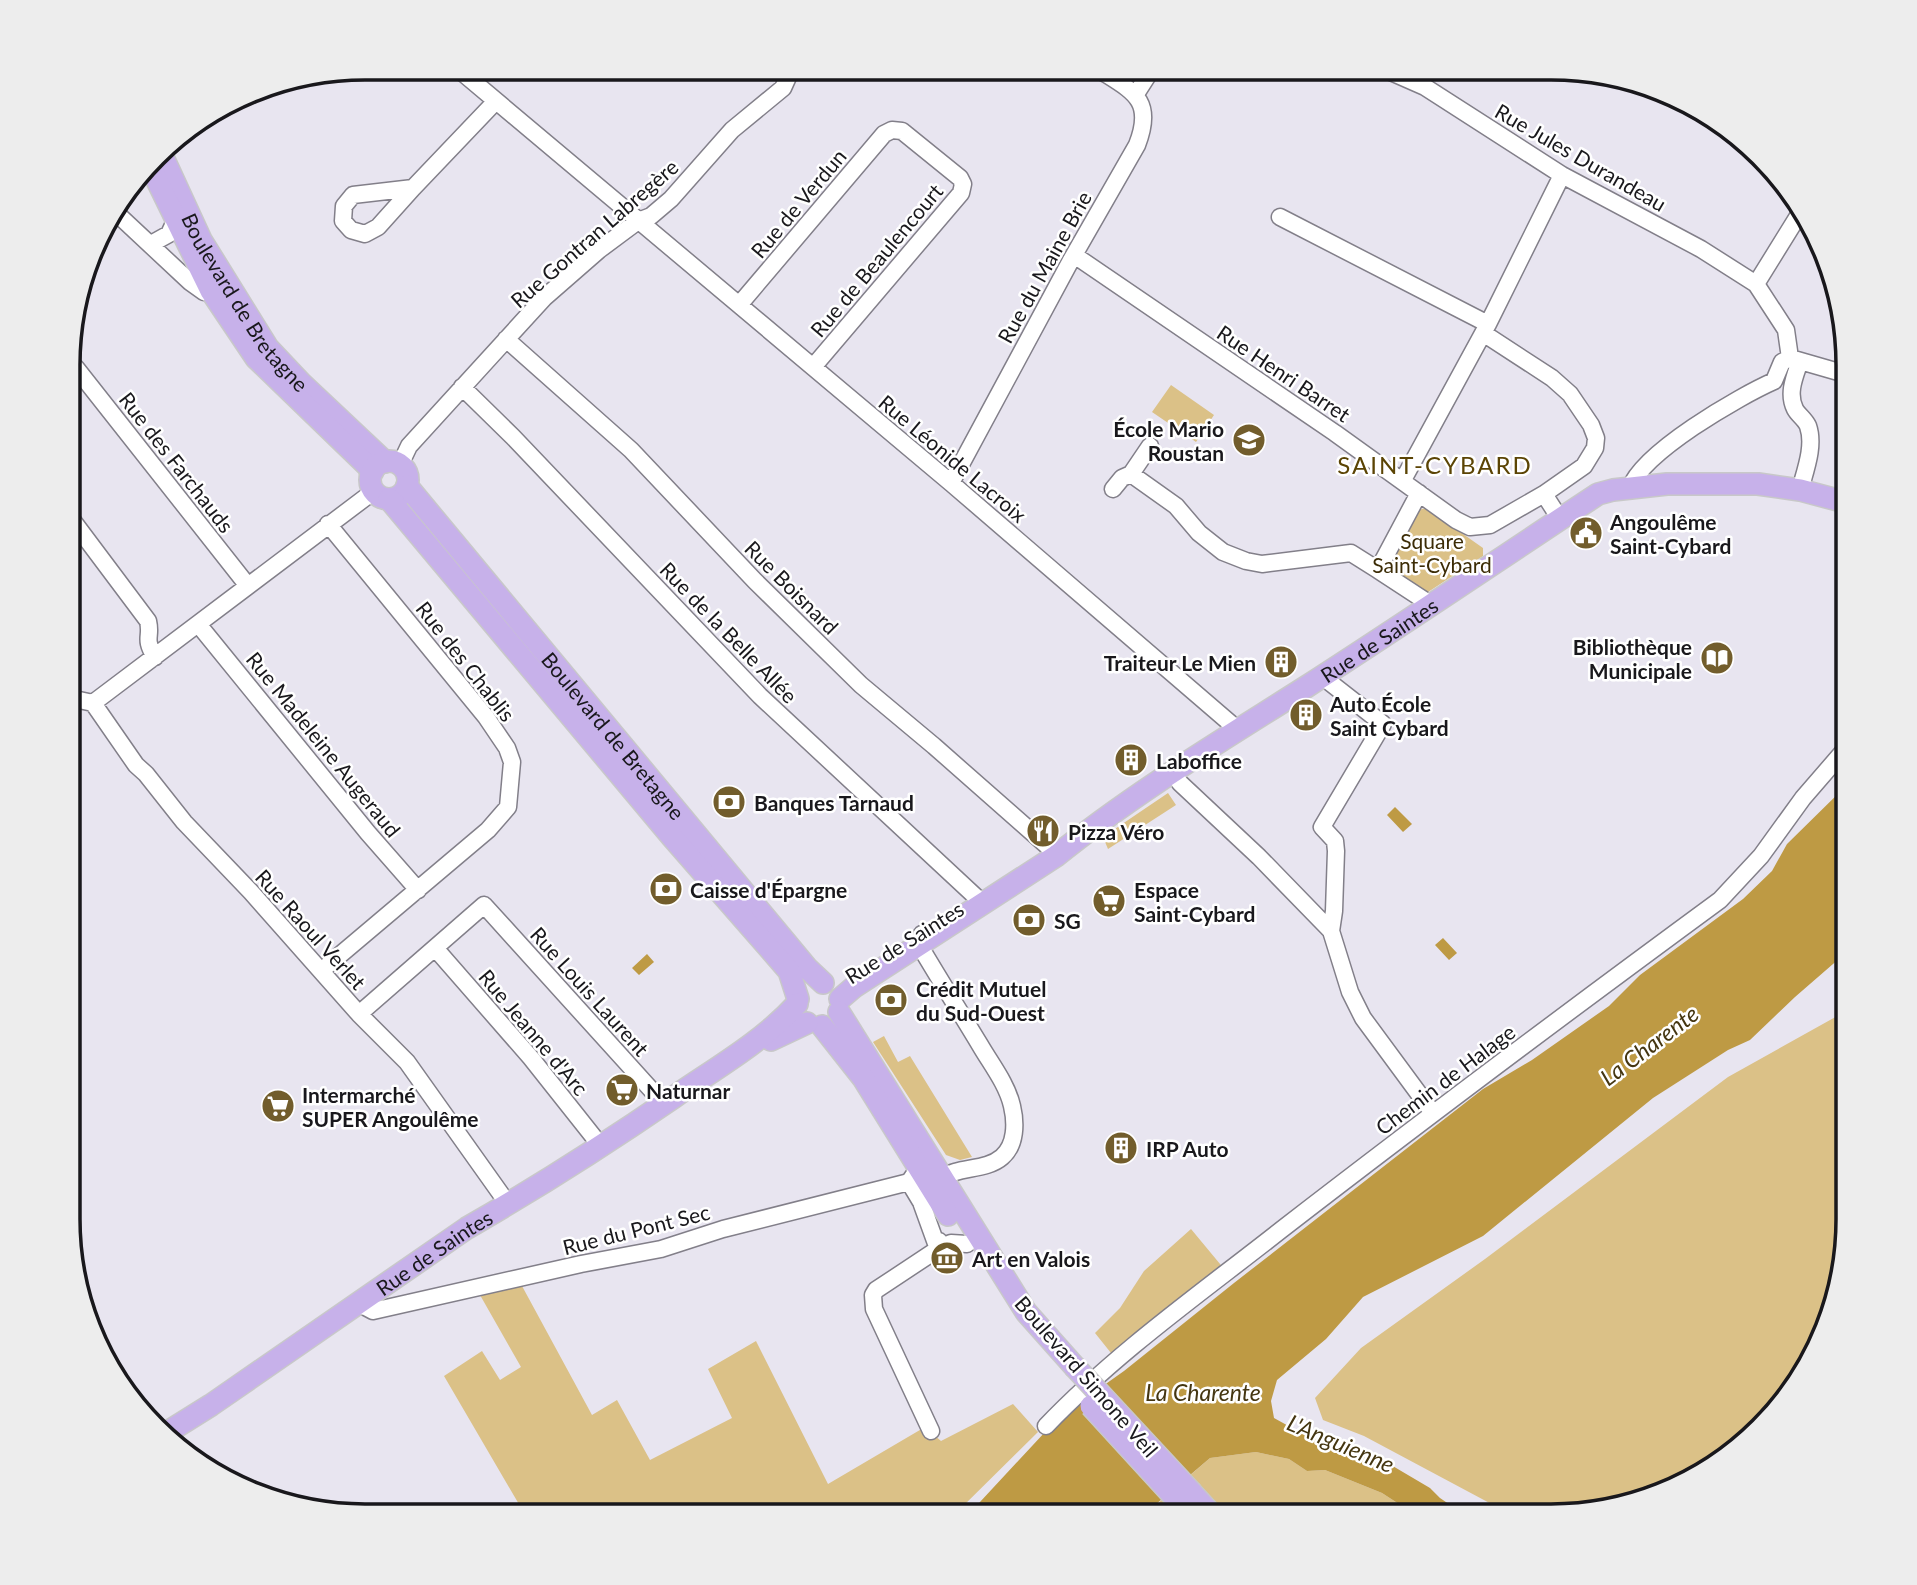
<svg xmlns="http://www.w3.org/2000/svg" width="1917" height="1585" font-family="Lato,sans-serif">
<style>
.green{fill:#dbc187}
.water{fill:#be9a44}
.lines{fill:none;stroke-linecap:round;stroke-linejoin:round}
.minor-casing{stroke:#827f89;stroke-width:19}
.major-casing{stroke:#c8c8c9;stroke-width:24}
.minor{stroke:#fff;stroke-width:16}
.major{stroke:#c7b1ea;stroke-width:21}
.major-bridge-casing{stroke:#c8c8c9;stroke-width:24;stroke-linecap:butt}
.major-bridge{stroke:#c7b1ea;stroke-width:21}
.labels{text-anchor:middle;dominant-baseline:central;stroke-width:5;stroke-linejoin:round;paint-order:stroke}
.street-label{font-size:21px;fill:#19181c;stroke:#fff}
.poi-label{font-size:21px;font-weight:bold;fill:#19181c;stroke:#fff;text-anchor:start}
.park-label{font-size:21px;fill:#3c2c06;stroke:#fff}
.water-label{font-size:23px;font-style:italic;fill:#453611;stroke:#fff}
.quarter-label{font-size:24px;letter-spacing:2px;fill:#5b4404;stroke:#fff}
.rim{fill:none;stroke:#19181c;stroke-width:3.5}
</style>
<rect width="100%" height="100%" fill="#e8e5f0"/>
<!-- green -->
<path class="green" d="M 1171,385 L 1214,415 L 1196,442 L 1152,412 Z
M 1426,508 L 1483,548 L 1483,556 L 1425,594 L 1387,568 L 1418,510 Z
M 1168,793 L 1176,805 L 1108,849 L 1103,837 Z
M 1848,1010 L 1848,1240 L 1818,1351 L 1778,1407 L 1712,1463 L 1666,1494 L 1552,1517 L 1526,1517 L 1497,1507 L 1364,1436 L 1323,1420 L 1315,1398 L 1361,1348 L 1485,1259 L 1728,1077 Z
M 884,1036 L 898,1062 L 910,1056 L 972,1157 L 960,1160 L 946,1155 L 873,1042 Z
M 1191,1229 L 1225,1270 L 1115,1358 L 1095,1333 L 1120,1308 L 1144,1271 Z
M 522,1286 L 592,1415 L 617,1400 L 650,1460 L 732,1418 L 708,1369 L 756,1341 L 828,1484 L 925,1427 L 941,1441 L 1013,1404 L 1038,1432 L 953,1516 L 505,1516 L 520,1506 L 444,1376 L 482,1351 L 500,1380 L 521,1367 L 480,1295 Z
M 1256,1452 L 1289,1459 L 1307,1471 L 1325,1470 L 1382,1493 L 1419,1517 L 1142,1517 L 1210,1458 Z"/>
<!-- water -->
<path class="water" d="M 1848,784 L 1848,951 L 1795,997 L 1750,1040 L 1728,1050 L 1653,1098 L 1483,1236 L 1363,1297 L 1326,1339 L 1277,1380 L 1271,1401 L 1274,1418 L 1303,1434 L 1391,1465 L 1430,1488 L 1440,1498 L 1468,1517 L 1419,1517 L 1382,1493 L 1325,1470 L 1307,1471 L 1289,1459 L 1256,1452 L 1210,1458 L 1141,1517 L 967,1516 L 1059,1417 L 1124,1371 L 1234,1283 L 1483,1089 L 1532,1060 L 1609,1006 L 1640,975 L 1743,899 L 1772,871 L 1787,844 Z
M 1395,807 L 1412,824 L 1403,832 L 1387,815 Z
M 1443,938 L 1457,953 L 1449,960 L 1435,945 Z
M 647,954 L 654,962 L 639,975 L 632,968 Z"/>
<g class="lines">
<defs>
<path id="minor" d="M 457,68 L 951,483 L 1230,723 L 1236,732
M 1384,69 L 1425,87 L 1562,175 L 1701,249 L 1756,284 L 1786,330 L 1790,358
M 1136,94 L 1152,69
M 413,188 L 378,227 L 365,234 L 351,230 L 343,221 L 344,206 L 353,195 L 413,188 L 496,101
M 113,210 L 190,282 L 204,292 L 211,291
M 1280,217 L 1488,324
M 151,244 L 169,234 L 175,221
M 1074,255 L 1335,433 L 1456,520 L 1470,527 L 1490,525 L 1544,494 L 1584,466 L 1595,448 L 1596,438 L 1591,425 L 1570,394 L 1552,378 L 1483,333
M 1756,284 L 1800,213
M 739,305 L 884,134 L 892,130 L 902,131 L 960,178 L 963,184 L 961,193 L 813,367
M 506,339 L 631,450 L 755,581 L 861,685 L 934,746 L 1052,850 L 1056,856
M 1790,358 L 1849,375
M 1800,361 C 1795,376 1787,393 1795,409 C 1798,415 1805,419 1808,426 C 1815,446 1805,471 1800,490
M 71,365 L 76,368 L 248,586
M 462,387 L 513,437 L 760,696 L 976,897
M 400,465 L 409,446 L 544,298 L 599,250 L 638,221 L 651,216 L 671,199 L 732,130 L 783,88 L 792,68
M 1131,474 L 1176,506 L 1199,533 L 1223,552 L 1246,561 L 1262,564 L 1351,553 L 1378,570
M 1403,480 L 1488,324 L 1562,175
M 951,483 L 1070,262 L 1137,145 C 1155,99 1132,91 1098,69
M 1630,488 C 1643,452 1738,397 1774,381 L 1782,362 L 1790,358
M 1113,489 L 1122,478 L 1131,474 L 1150,446
M 1419,493 L 1378,570 L 1430,604
M 1544,494 L 1560,519
M 70,517 L 148,621 C 152,638 143,637 155,657
M 198,624 L 368,833 L 418,890
M 1325,675 L 1328,681 L 1383,724 L 1322,827 L 1335,841 L 1336,851 L 1334,911 L 1331,931
M 70,698 L 93,703 L 136,765 L 146,774 L 184,822 L 251,892 L 359,1014 L 407,1062 L 508,1204
M 93,703 L 374,491
M 1173,772 L 1180,783 L 1259,857 L 1331,931 L 1350,992 L 1363,1018 L 1433,1113
M 922,934 L 921,948 C 940,980 960,1012 980,1045 C 991,1064 1007,1084 1012,1106 C 1016,1123 1016,1145 1002,1157 C 986,1171 959,1166 941,1178
M 435,948 L 531,1058 L 600,1145
M 321,971 L 488,830 L 508,807 L 512,762 L 507,748 L 486,717 L 328,524
M 359,1014 L 484,905 L 655,1094 L 662,1106
M 909,1182 L 921,1202 L 938,1249 L 876,1290 L 873,1295 L 874,1309 L 931,1431
M 939,1241 L 938,1249 L 951,1243 L 967,1244
M 358,1303 L 373,1311 L 581,1264 L 661,1249 L 723,1229 L 909,1182 L 918,1169
M 1046,1426 C 1117,1352 1201,1293 1281,1230 C 1426,1118 1573,1008 1720,900 L 1761,856 L 1803,798 L 1848,746"/>
<g id="major">
<path id="s1" d="M 161,153 L 201,240 L 268,348 L 301,383 L 385,462"/>
<path d="M 150,166 L 211,291 L 256,358 L 373,471"/>
<circle cx="389" cy="480" r="19"/>
<path id="s2" d="M 407,486 L 807,968 L 823,983"/>
<path d="M 389,499 L 672,837 L 789,971 L 798,999"/>
<path id="s3" d="M 840,999 L 854,987 L 1056,856 C 1134,793 1221,741 1306,687 C 1404,624 1501,558 1598,494 L 1613,490 L 1667,484 L 1758,484 L 1800,490 L 1849,503"/>
<path d="M 839,1012 L 1026,1312 L 1074,1366"/>
<path d="M 822,1026 L 863,1078 L 948,1215"/>
<path d="M 771,1040 L 807,1023"/>
<path id="s4" d="M 163,1435 L 211,1405 L 467,1228 C 538,1187 607,1143 674,1097 C 716,1068 762,1042 797,1004"/>
<path d="M 1192,1493 L 1214,1517"/>
<path d="M 1178,1501 L 1192,1517"/>
</g>
</defs>
<!-- minor casing -->
<use href="#minor" class="minor-casing"/>
<!-- major casing -->
<use href="#major" class="major-casing"/>
<!-- minor -->
<use href="#minor" class="minor"/>
<!-- major -->
<use href="#major" class="major"/>
<defs>
<path id="major-bridge" d="M 1074,1366 L 1192,1493
M 1091,1406 L 1178,1501"/>
</defs>
<!-- major-bridge casing -->
<use href="#major-bridge" class="major-bridge-casing"/>
<!-- major-bridge -->
<use href="#major-bridge" class="major-bridge"/>
</g>
<!-- icons -->
<defs>
<symbol id="school-disc" viewBox="-11 -11 22 22"><circle r="9.5" fill="#725d2c" stroke="#fff"/><path d="M0-5L7-2L0 1L-7-2ZM-4 1L0 2.5L4 1V4Q0 6-4 4Z" fill="#fff"/></symbol>
<symbol id="civic-disc" viewBox="-11 -11 22 22"><circle r="9.5" fill="#725d2c" stroke="#fff"/><path d="M-.6-6.5H3V-4.5H.6V-3L4-1V1h2V6H-6V1h2V-1L-.6-3ZM-1.2 2.5V6h2.4V2.5Z" fill="#fff"/></symbol>
<symbol id="library-disc" viewBox="-11 -11 22 22"><circle r="9.5" fill="#725d2c" stroke="#fff"/><path d="M-6-4Q-3-5.5-.7-3.5V5Q-3 3-6 4ZM6-4Q3-5.5 .7-3.5V5Q3 3 6 4Z" fill="#fff"/></symbol>
<symbol id="building-disc" viewBox="-11 -11 22 22"><circle r="9.5" fill="#725d2c" stroke="#fff"/><path d="M-4-6H4V6H1V3H-1V6H-4ZM-2.5-4.3h1.7v1.8h-1.7ZM.8-4.3h1.7v1.8H.8ZM-2.5-1h1.7V.8h-1.7ZM.8-1h1.7V.8H.8Z" fill="#fff"/></symbol>
<symbol id="bank-disc" viewBox="-11 -11 22 22"><circle r="9.5" fill="#725d2c" stroke="#fff"/><path d="M-6-4H6V4H-6ZM0-2.3a2.3 2.3 0 1 0 0 4.6a2.3 2.3 0 1 0 0-4.6Z" fill="#fff"/></symbol>
<symbol id="restaurant-disc" viewBox="-11 -11 22 22"><circle r="9.5" fill="#725d2c" stroke="#fff"/><path d="M-5-6h1v4h1v-4h1v4h1v-4h1v5L-1.5 .5V6h-2V.5L-5-1ZM5-6V6H3V1.5H1.5Q1.5-4 5-6Z" fill="#fff"/></symbol>
<symbol id="supermarket-disc" viewBox="-11 -11 22 22"><circle r="9.5" fill="#725d2c" stroke="#fff"/><path d="M-6-5.5h2.5l.6 2H6L4.5 2H-2.5L-4.4-4H-6ZM-1.5 3.2a1.3 1.3 0 1 0 .1 0ZM3 3.2a1.3 1.3 0 1 0 .1 0Z" fill="#fff"/></symbol>
<symbol id="museum-disc" viewBox="-11 -11 22 22"><circle r="9.5" fill="#725d2c" stroke="#fff"/><path d="M0-6L6-3V-2H-6V-3ZM-5-1h2V3h-2ZM-1-1h2V3h-2ZM3-1h2V3H3ZM-6 4H6V6H-6Z" fill="#fff"/></symbol>
</defs>
<g fill-rule="evenodd">
<use href="#school-disc" x="1230" y="421" width="38" height="38"/>
<use href="#civic-disc" x="1567" y="514" width="38" height="38"/>
<use href="#library-disc" x="1698" y="639" width="38" height="38"/>
<use href="#building-disc" x="1262" y="643" width="38" height="38"/>
<use href="#building-disc" x="1287" y="696" width="38" height="38"/>
<use href="#building-disc" x="1112" y="741" width="38" height="38"/>
<use href="#bank-disc" x="710" y="783" width="38" height="38"/>
<use href="#restaurant-disc" x="1024" y="812" width="38" height="38"/>
<use href="#bank-disc" x="647" y="870" width="38" height="38"/>
<use href="#supermarket-disc" x="1090" y="882" width="38" height="38"/>
<use href="#bank-disc" x="1010" y="901" width="38" height="38"/>
<use href="#bank-disc" x="872" y="981" width="38" height="38"/>
<use href="#supermarket-disc" x="603" y="1071" width="38" height="38"/>
<use href="#supermarket-disc" x="259" y="1087" width="38" height="38"/>
<use href="#building-disc" x="1102" y="1129" width="38" height="38"/>
<use href="#museum-disc" x="928" y="1239" width="38" height="38"/>
</g>
<g class="labels">
<!-- street labels -->
<g class="street-label">
<text transform="translate(1581 157) rotate(30)">Rue Jules Durandeau</text>
<text transform="translate(798 203) rotate(-50)">Rue de Verdun</text>
<text transform="translate(594 233) rotate(-41)">Rue Gontran Labregère</text>
<text transform="translate(876 260) rotate(-50)">Rue de Beaulencourt</text>
<text transform="translate(1044 267) rotate(-61)">Rue du Maine Brie</text>
<text stroke="none"><textPath href="#s1" startOffset="172">Boulevard de Bretagne</textPath></text>
<text transform="translate(1284 373) rotate(34)">Rue Henri Barret</text>
<text transform="translate(953 458) rotate(40)">Rue Léonide Lacroix</text>
<text transform="translate(177 462) rotate(52)">Rue des Farchauds</text>
<text transform="translate(792 587) rotate(45)">Rue Boisnard</text>
<text transform="translate(729 632) rotate(46)">Rue de la Belle Allée</text>
<text stroke="none"><textPath href="#s3" startOffset="648">Rue de Saintes</textPath></text>
<text transform="translate(466 661) rotate(52)">Rue des Chablis</text>
<text stroke="none"><textPath href="#s2" startOffset="324">Boulevard de Bretagne</textPath></text>
<text transform="translate(324 744) rotate(51)">Rue Madeleine Augeraud</text>
<text transform="translate(311 929) rotate(48)">Rue Raoul Verlet</text>
<text transform="translate(904 942) rotate(-32)">Rue de Saintes</text>
<text transform="translate(590 991) rotate(48)">Rue Louis Laurent</text>
<text transform="translate(534 1032) rotate(50)">Rue Jeanne d'Arc</text>
<text transform="translate(1445 1079) rotate(-37)">Chemin de Halage</text>
<text transform="translate(636 1229) rotate(-14)">Rue du Pont Sec</text>
<text stroke="none"><textPath href="#s4" startOffset="327">Rue de Saintes</textPath></text>
<text transform="translate(1087 1376) rotate(49)">Boulevard Simone Veil</text>
</g>
<!-- poi labels -->
<g class="poi-label">
<text x="1224" y="428" text-anchor="end">École Mario<tspan x="1224" dy="24">Roustan</tspan></text>
<text x="1610" y="521">Angoulême<tspan x="1610" dy="24">Saint-Cybard</tspan></text>
<text x="1692" y="646" text-anchor="end">Bibliothèque<tspan x="1692" dy="24">Municipale</tspan></text>
<text x="1256" y="662" text-anchor="end">Traiteur Le Mien</text>
<text x="1330" y="703">Auto École<tspan x="1330" dy="24">Saint Cybard</tspan></text>
<text x="1156" y="760">Laboffice</text>
<text x="754" y="802">Banques Tarnaud</text>
<text x="1068" y="831">Pizza Véro</text>
<text x="690" y="889">Caisse d'Épargne</text>
<text x="1134" y="889">Espace<tspan x="1134" dy="24">Saint-Cybard</tspan></text>
<text x="1054" y="920">SG</text>
<text x="916" y="988">Crédit Mutuel<tspan x="916" dy="24">du Sud-Ouest</tspan></text>
<text x="646" y="1090">Naturnar</text>
<text x="302" y="1094">Intermarché<tspan x="302" dy="24">SUPER Angoulême</tspan></text>
<text x="1146" y="1148">IRP Auto</text>
<text x="972" y="1258">Art en Valois</text>
</g>
<!-- park labels -->
<g class="park-label">
<text x="1432" y="540">Square<tspan x="1432" dy="24">Saint-Cybard</tspan></text>
</g>
<!-- water labels -->
<g class="water-label">
<text transform="translate(1649 1045) rotate(-37)">La Charente</text>
<text x="1203" y="1392">La Charente</text>
<text transform="translate(1341 1443) rotate(23)">L'Anguienne</text>
</g>
<!-- quarter labels -->
<g class="quarter-label">
<text x="1435" y="464">SAINT-CYBARD</text>
</g>
</g>
<!-- crop -->
<path d="M0 0H1917V1585H0ZM365 80H1551A285 285 0 0 1 1836 365V1219A285 285 0 0 1 1551 1504H365A285 285 0 0 1 80 1219V365A285 285 0 0 1 365 80Z" fill="#ededed" fill-rule="evenodd"/>
<path class="rim" d="M365 80H1551A285 285 0 0 1 1836 365V1219A285 285 0 0 1 1551 1504H365A285 285 0 0 1 80 1219V365A285 285 0 0 1 365 80Z"/>
</svg>
